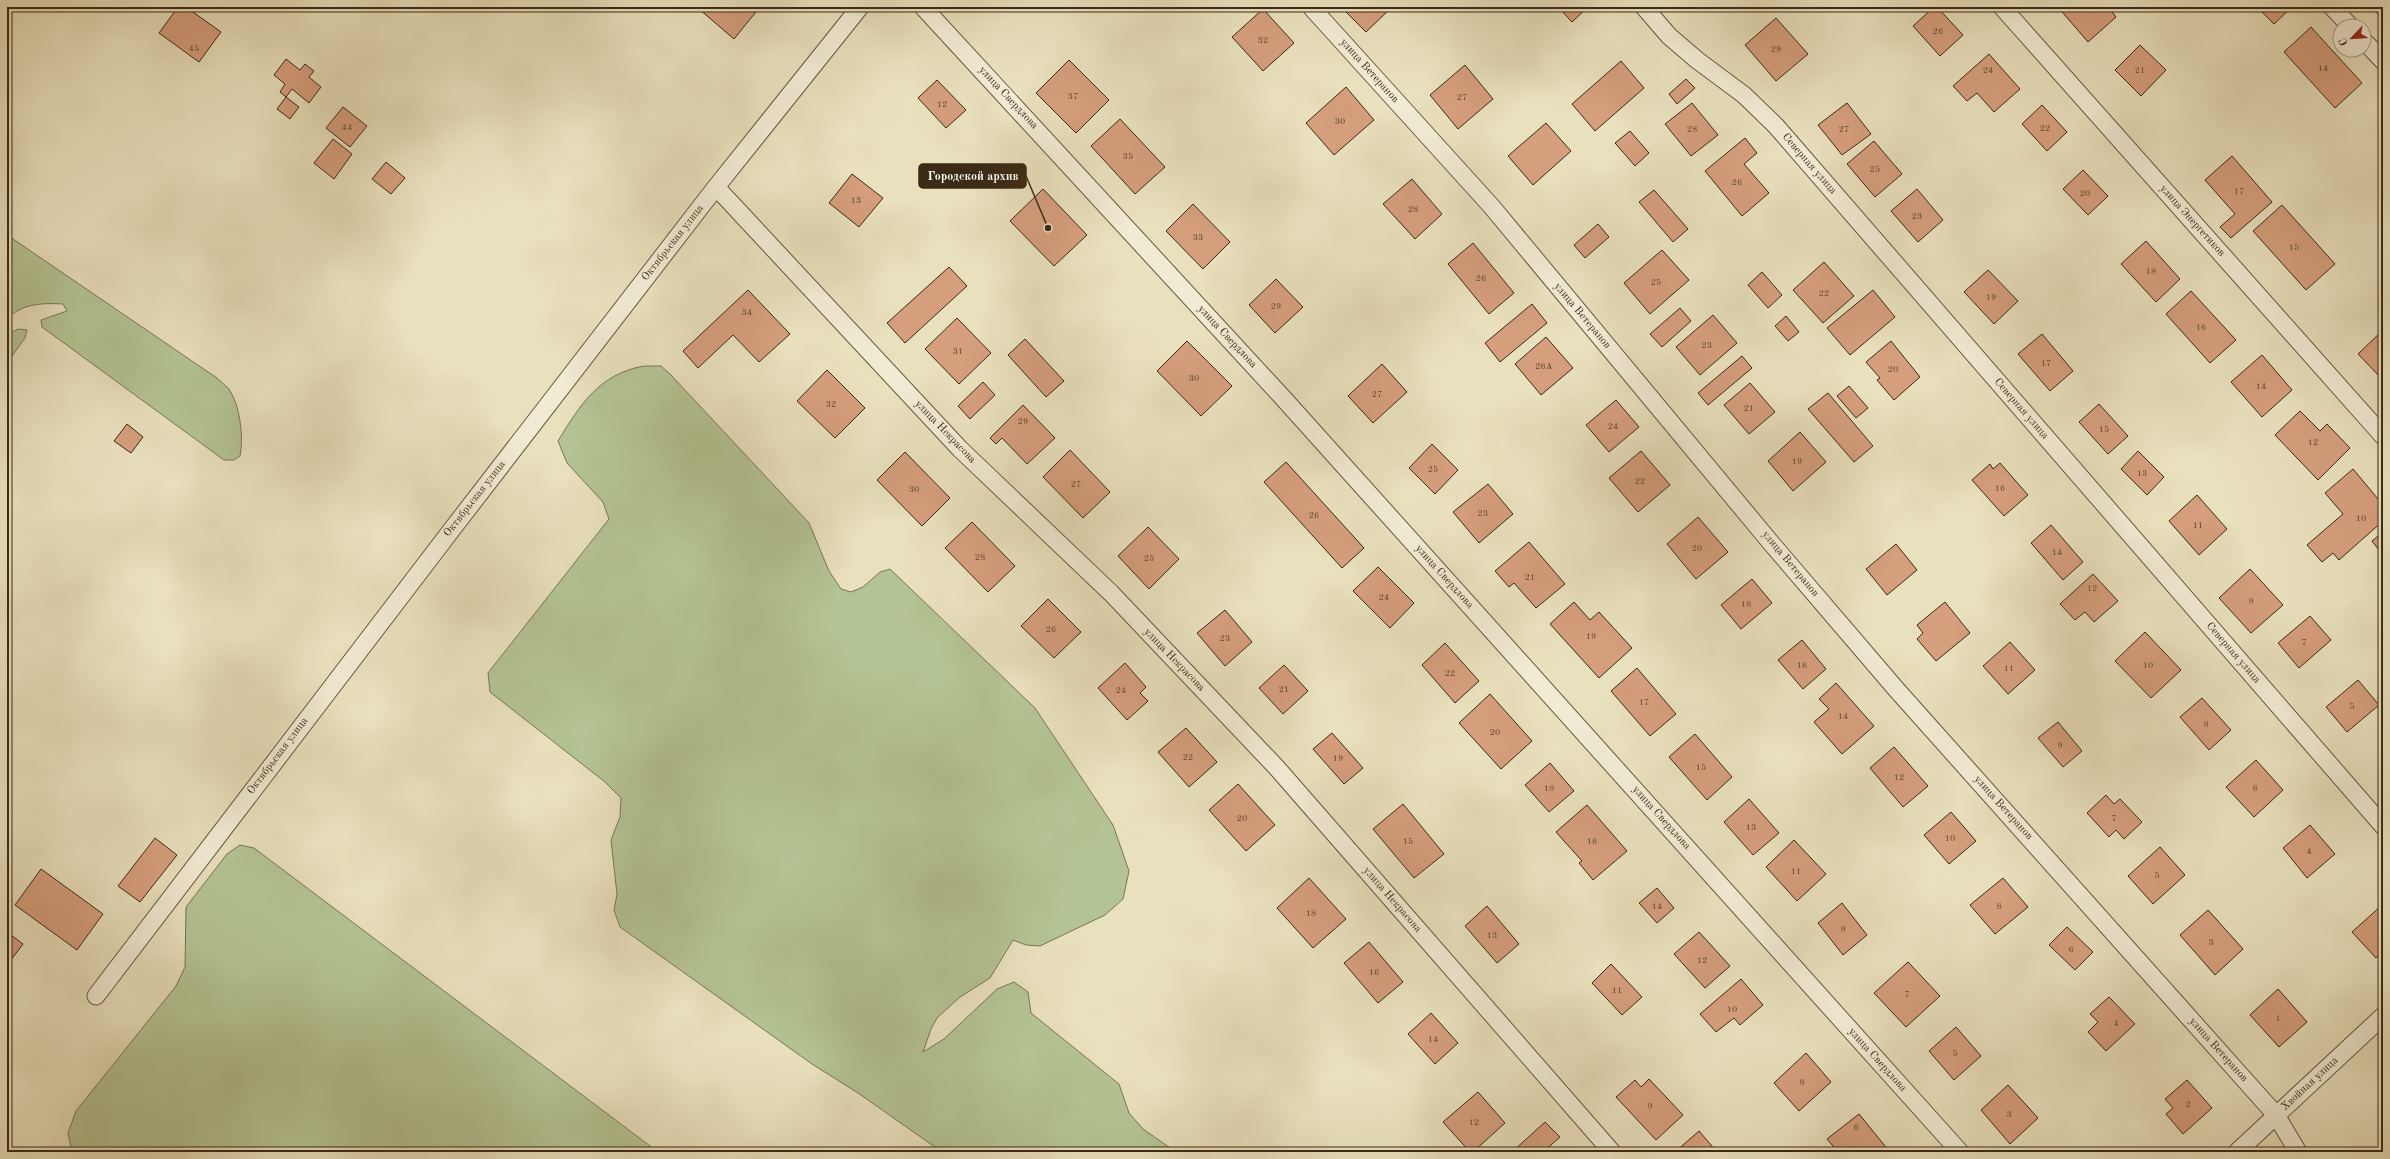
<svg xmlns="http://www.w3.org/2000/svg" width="2390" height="1159" font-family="'Old Standard TT',serif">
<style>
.green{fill:#b4c393;stroke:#787654}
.building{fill:#d59e7d;stroke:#3b2a15}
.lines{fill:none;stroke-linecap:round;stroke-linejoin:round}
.street-casing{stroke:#66583f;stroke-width:19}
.street{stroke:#f1ebd4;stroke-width:17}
.labels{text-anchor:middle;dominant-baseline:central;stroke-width:4;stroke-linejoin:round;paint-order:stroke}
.number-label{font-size:9px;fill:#62472f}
.street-label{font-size:11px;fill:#3b2a15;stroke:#f1ebd4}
.leader{fill:none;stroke:#3b2a15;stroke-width:1.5}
.callout-dot{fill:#3b2a15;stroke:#f1ebd4;stroke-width:1.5}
.callout{fill:#3b2a15;stroke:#3b2a15;stroke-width:1.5}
.callout-label{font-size:12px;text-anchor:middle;font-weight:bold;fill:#fff}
</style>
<rect width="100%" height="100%" fill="#e9e0bd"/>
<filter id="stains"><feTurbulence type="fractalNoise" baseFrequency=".005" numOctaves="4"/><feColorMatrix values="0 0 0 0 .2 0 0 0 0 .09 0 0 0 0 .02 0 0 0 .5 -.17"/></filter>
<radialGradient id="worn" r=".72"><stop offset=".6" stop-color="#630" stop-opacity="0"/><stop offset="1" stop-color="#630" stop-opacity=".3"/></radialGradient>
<!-- green -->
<path class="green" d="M 7,235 L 217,378 C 221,382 225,385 229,389 C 240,405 244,438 240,456 L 234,460 L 224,460 L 42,327 L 41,320 L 67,311 L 63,304 C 43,303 22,303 7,319 Z
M 18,329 L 27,330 L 25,338 L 7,363 L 7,335 Z
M 644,366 L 661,366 L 670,374 L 809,523 L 829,571 L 841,589 L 851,592 L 863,587 L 880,572 L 890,569 L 1035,708 L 1113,825 L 1129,871 L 1123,899 L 1105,915 L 1040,946 L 1026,945 L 1013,940 L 990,978 L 960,997 L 937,1018 L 931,1029 L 923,1052 L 944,1039 L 997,989 L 1014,982 L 1028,992 L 1031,1013 L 1119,1084 L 1129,1113 L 1143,1129 L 1176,1152 L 942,1152 L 858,1093 L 812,1064 L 620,927 L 614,910 L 617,894 L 611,840 L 620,817 L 621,798 L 605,782 L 490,692 L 488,673 L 609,519 L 603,502 L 567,463 L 558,441 C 580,405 599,374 644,366 Z
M 240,845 L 254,848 L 658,1152 L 72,1152 L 68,1133 L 76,1111 L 176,986 L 185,967 L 186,907 L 227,854 Z"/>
<!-- building -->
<path class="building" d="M 178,7 L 186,7 L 221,32 L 199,62 L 159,33 Z
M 701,7 L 760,7 L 734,39 L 699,9 Z
M 1341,7 L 1392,7 L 1366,32 Z
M 1558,7 L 1588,7 L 1572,22 Z
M 1934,7 L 1937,7 L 1963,35 L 1940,56 L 1913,26 Z
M 2058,7 L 2108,7 L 2116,17 L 2088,42 Z
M 2257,7 L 2292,7 L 2274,24 Z
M 2371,7 L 2383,7 L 2383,18 Z
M 1263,9 L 1294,43 L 1263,71 L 1232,37 Z
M 1776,18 L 1808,54 L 1776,81 L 1745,45 Z
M 2311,27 L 2362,83 L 2335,108 L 2284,52 Z
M 2140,45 L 2166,70 L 2141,96 L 2115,70 Z
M 1989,54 L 2020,89 L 1994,112 L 1977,93 L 1967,101 L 1953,86 Z
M 286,59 L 300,70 L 305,64 L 314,71 L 309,77 L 321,87 L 309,103 L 292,89 L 286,97 L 280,92 L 285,84 L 274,75 Z
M 1069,60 L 1109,100 L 1076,133 L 1036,93 Z
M 1621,61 L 1644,88 L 1595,131 L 1572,104 Z
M 1465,65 L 1493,99 L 1458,129 L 1430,95 Z
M 1686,79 L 1695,88 L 1677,104 L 1669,94 Z
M 937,80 L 966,110 L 946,128 L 918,98 Z
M 1346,87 L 1374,120 L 1334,155 L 1306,123 Z
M 286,97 L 299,107 L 290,119 L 277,109 Z
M 1692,103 L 1718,135 L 1691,156 L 1665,124 Z
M 1847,103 L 1871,134 L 1842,155 L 1818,125 Z
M 2042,105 L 2067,132 L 2047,151 L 2022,124 Z
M 343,107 L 367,126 L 350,147 L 326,128 Z
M 1120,119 L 1165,167 L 1135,194 L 1091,146 Z
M 1546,123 L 1571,151 L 1533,185 L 1508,156 Z
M 1630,131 L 1649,153 L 1635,166 L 1615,143 Z
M 1745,138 L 1757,153 L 1744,164 L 1769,193 L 1742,216 L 1705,171 Z
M 333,139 L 352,154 L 334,179 L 314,163 Z
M 1874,141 L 1902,174 L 1875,197 L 1847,164 Z
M 2232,156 L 2272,202 L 2231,238 L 2220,227 L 2235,214 L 2205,180 Z
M 386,162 L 405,178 L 391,194 L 372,179 Z
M 2083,170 L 2108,196 L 2088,215 L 2063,189 Z
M 852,174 L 883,198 L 859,227 L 829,203 Z
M 1412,179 L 1442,214 L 1415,239 L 1383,204 Z
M 1043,189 L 1087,235 L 1054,266 L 1010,221 Z
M 1917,189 L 1943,220 L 1918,242 L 1891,211 Z
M 1654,190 L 1688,229 L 1673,242 L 1639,202 Z
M 1193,204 L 1230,242 L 1203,269 L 1166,231 Z
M 2282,205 L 2335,264 L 2306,290 L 2253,231 Z
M 1598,224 L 1609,237 L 1585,258 L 1574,245 Z
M 2146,241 L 2180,279 L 2156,302 L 2121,264 Z
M 1473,243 L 1514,293 L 1489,314 L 1448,264 Z
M 1662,250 L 1689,280 L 1650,314 L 1624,283 Z
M 1824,262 L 1854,296 L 1823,323 L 1793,290 Z
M 949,267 L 967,286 L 905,343 L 887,323 Z
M 1988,270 L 2018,301 L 1994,324 L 1964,292 Z
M 1762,272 L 1782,295 L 1768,308 L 1748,285 Z
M 1276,279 L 1303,307 L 1275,333 L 1249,305 Z
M 748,290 L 790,334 L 759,362 L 733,335 L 698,368 L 683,351 Z
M 1873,290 L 1895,317 L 1850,355 L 1827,328 Z
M 2191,291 L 2236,340 L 2210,363 L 2166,314 Z
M 1532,304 L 1547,323 L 1500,362 L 1485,343 Z
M 1680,308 L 1691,321 L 1662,347 L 1650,334 Z
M 1713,315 L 1737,343 L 1700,375 L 1676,347 Z
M 1786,316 L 1799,332 L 1788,341 L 1775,326 Z
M 957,318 L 991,353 L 959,384 L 925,349 Z
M 2383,330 L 2383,380 L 2358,354 Z
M 2042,334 L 2073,371 L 2050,391 L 2018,354 Z
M 1546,337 L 1573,368 L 1541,395 L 1515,364 Z
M 1025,339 L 1064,381 L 1046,397 L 1008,355 Z
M 1187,341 L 1232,386 L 1201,416 L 1157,371 Z
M 1891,341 L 1920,377 L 1894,400 L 1877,380 L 1880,378 L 1866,362 Z
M 2262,355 L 2292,390 L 2262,417 L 2231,382 Z
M 1742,356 L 1752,368 L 1708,405 L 1698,393 Z
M 1382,364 L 1407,392 L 1373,423 L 1348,396 Z
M 827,370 L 865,408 L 835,438 L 797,401 Z
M 983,382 L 995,395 L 970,419 L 958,406 Z
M 1750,383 L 1775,412 L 1749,434 L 1724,405 Z
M 1849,386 L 1868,408 L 1856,418 L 1837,396 Z
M 1828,393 L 1873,446 L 1854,462 L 1808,409 Z
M 1616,400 L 1639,427 L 1609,452 L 1586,425 Z
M 2099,404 L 2128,436 L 2108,454 L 2079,422 Z
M 1023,405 L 1055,438 L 1027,464 L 1002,438 L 996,444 L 990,438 Z
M 2300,411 L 2320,431 L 2327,424 L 2350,448 L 2318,480 L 2275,435 Z
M 127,424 L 143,437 L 131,453 L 114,441 Z
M 1800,432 L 1826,462 L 1793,491 L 1768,461 Z
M 1432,444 L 1458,470 L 1435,494 L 1409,468 Z
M 1070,450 L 1110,492 L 1083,518 L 1043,477 Z
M 1641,451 L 1670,485 L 1638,512 L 1609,478 Z
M 2138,451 L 2164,477 L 2147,495 L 2121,469 Z
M 905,452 L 950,498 L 922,526 L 877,480 Z
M 1286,462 L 1364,548 L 1342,568 L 1264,482 Z
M 2000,463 L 2028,495 L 2004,516 L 1972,480 L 1990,464 L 1993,469 Z
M 2353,469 L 2383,505 L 2383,521 L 2339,560 L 2333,553 L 2322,562 L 2307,545 L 2343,514 L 2325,493 Z
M 1488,484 L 1513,514 L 1479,543 L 1453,512 Z
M 2197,495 L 2227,529 L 2199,555 L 2169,521 Z
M 1698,517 L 1728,552 L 1696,579 L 1667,544 Z
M 972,522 L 1015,566 L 988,592 L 945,548 Z
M 2051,525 L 2083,562 L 2063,580 L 2031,543 Z
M 1148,527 L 1179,559 L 1149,589 L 1118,556 Z
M 2383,532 L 2383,555 L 2372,541 Z
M 1529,542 L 1565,584 L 1536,608 L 1514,583 L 1509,587 L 1495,571 Z
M 1896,544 L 1917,570 L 1887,595 L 1866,569 Z
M 1378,567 L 1414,603 L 1390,628 L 1353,591 Z
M 2250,569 L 2283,605 L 2251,633 L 2219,598 Z
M 2093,574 L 2118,601 L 2094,622 L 2085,612 L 2075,620 L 2060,604 Z
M 1752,579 L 1772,603 L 1741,629 L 1721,605 Z
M 1048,599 L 1081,632 L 1054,658 L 1021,626 Z
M 1574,602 L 1590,620 L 1599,612 L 1632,648 L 1599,678 L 1550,624 Z
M 1945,602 L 1970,633 L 1936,661 L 1917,639 L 1923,633 L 1917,625 Z
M 1225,610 L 1252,642 L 1225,666 L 1197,633 Z
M 2310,616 L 2331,640 L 2299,668 L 2278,643 Z
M 2145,632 L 2181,670 L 2151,698 L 2115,661 Z
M 1802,640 L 1826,669 L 1803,689 L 1778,660 Z
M 2010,642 L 2035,670 L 2008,694 L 1983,666 Z
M 1445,643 L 1479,681 L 1455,703 L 1422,665 Z
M 1125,663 L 1146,687 L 1140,693 L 1148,701 L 1127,720 L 1098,688 Z
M 1284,665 L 1308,691 L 1283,714 L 1259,688 Z
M 1637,668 L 1676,714 L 1650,736 L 1611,691 Z
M 2358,680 L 2379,705 L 2347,732 L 2326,707 Z
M 1836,683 L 1874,726 L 1842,754 L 1814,722 L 1829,709 L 1819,699 Z
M 1490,694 L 1532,741 L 1501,769 L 1459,723 Z
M 2202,698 L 2231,730 L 2209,750 L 2180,717 Z
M 2058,722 L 2082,751 L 2063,767 L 2038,738 Z
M 1186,728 L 1217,762 L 1189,787 L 1158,752 Z
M 1332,733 L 1363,768 L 1344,784 L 1313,749 Z
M 1695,734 L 1732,777 L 1707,800 L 1669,757 Z
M 1894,747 L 1928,786 L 1903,807 L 1870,768 Z
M 2256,760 L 2283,790 L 2254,817 L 2226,787 Z
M 1550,763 L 1574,791 L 1549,812 L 1525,785 Z
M 1238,784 L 1275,825 L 1246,851 L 1209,810 Z
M 2106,795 L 2114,804 L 2120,799 L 2142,822 L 2124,839 L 2116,830 L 2109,837 L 2087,813 Z
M 1749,799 L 1779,833 L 1753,855 L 1724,822 Z
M 1403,804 L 1444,854 L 1414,878 L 1373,829 Z
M 1587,805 L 1627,851 L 1593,880 L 1579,863 L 1582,861 L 1556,832 Z
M 1951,812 L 1976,841 L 1949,864 L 1924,835 Z
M 2310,825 L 2335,854 L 2307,878 L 2283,848 Z
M 155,838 L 177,855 L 140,902 L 118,886 Z
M 1794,840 L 1826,874 L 1797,901 L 1766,867 Z
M 2160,847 L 2185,875 L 2153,904 L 2128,876 Z
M 41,869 L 103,914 L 77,950 L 15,905 Z
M 1309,878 L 1346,919 L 1313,948 L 1277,908 Z
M 2003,878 L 2028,907 L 1995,934 L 1970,905 Z
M 1657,888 L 1674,908 L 1657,923 L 1639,903 Z
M 1842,903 L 1867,935 L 1843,955 L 1818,923 Z
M 1487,906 L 1519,944 L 1497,963 L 1465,926 Z
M 2381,906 L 2383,952 L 2376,958 L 2352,932 Z
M 2208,910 L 2243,949 L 2215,975 L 2180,935 Z
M 2067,927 L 2093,952 L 2075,970 L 2049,945 Z
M 7,932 L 23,944 L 7,965 Z
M 1699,932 L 1730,966 L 1705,988 L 1674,954 Z
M 1369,942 L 1403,982 L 1378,1003 L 1344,963 Z
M 1908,962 L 1940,996 L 1906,1027 L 1874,993 Z
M 1611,964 L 1642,997 L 1622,1015 L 1592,983 Z
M 1741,979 L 1763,1005 L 1740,1025 L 1734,1018 L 1716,1032 L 1700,1014 Z
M 2278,989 L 2307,1022 L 2279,1047 L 2250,1015 Z
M 2109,997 L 2135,1024 L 2106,1051 L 2088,1032 L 2098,1022 L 2090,1014 Z
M 1431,1013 L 1458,1043 L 1435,1064 L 1408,1034 Z
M 1956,1027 L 1981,1056 L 1954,1080 L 1929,1051 Z
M 1806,1053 L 1831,1082 L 1799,1111 L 1774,1083 Z
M 1649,1079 L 1683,1115 L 1656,1140 L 1616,1097 L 1635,1080 L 1641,1087 Z
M 2187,1080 L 2212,1108 L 2183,1134 L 2166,1114 L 2173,1108 L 2165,1099 Z
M 2008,1085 L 2038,1118 L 2010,1144 L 1981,1110 Z
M 1478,1092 L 1505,1123 L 1473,1152 L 1470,1152 L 1443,1122 Z
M 1859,1114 L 1889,1151 L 1888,1152 L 1838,1152 L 1827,1139 Z
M 1545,1122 L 1560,1137 L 1543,1152 L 1512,1152 Z
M 1699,1131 L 1717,1152 L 1675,1152 Z"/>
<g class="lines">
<defs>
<path id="street" d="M 923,7 L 1284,399 L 1960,1152
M 1311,7 L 1492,207 L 1771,543 L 1896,689 L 2276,1115 L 2298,1152
M 1644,7 L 1669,36 L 1697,60 L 1744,95 L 1776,126 L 2383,826
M 2002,7 L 2383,436
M 2332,7 L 2350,26
M 2364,41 L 2383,61
M 716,187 L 960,449 L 1111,593 L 1277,768 L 1612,1152
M 96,996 L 453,528 L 716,187 L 860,7
M 2237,1152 L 2383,1016"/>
</defs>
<!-- street casing -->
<use href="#street" class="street-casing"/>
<!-- street -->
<use href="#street" class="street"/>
</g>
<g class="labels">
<!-- number labels -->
<g class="number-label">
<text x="1938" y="31">26</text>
<text x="1263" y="40">32</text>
<text x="194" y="48">45</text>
<text x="1776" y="49">29</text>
<text x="2323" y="68">14</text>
<text x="1988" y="70">24</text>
<text x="2140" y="70">21</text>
<text x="1073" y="96">37</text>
<text x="1462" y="97">27</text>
<text x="942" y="104">12</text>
<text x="1340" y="121">30</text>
<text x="347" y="127">44</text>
<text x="2045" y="128">22</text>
<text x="1692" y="129">28</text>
<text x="1844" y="129">27</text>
<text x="1128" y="156">35</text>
<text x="1875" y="169">25</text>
<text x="1737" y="182">26</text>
<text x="2239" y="191">17</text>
<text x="2085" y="193">20</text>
<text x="856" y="200">13</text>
<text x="1413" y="209">28</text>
<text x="1917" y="216">23</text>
<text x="1198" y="237">33</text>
<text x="2294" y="247">15</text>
<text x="2151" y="271">18</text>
<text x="1481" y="278">26</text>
<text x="1656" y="282">25</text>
<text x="1824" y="293">22</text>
<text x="1991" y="297">19</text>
<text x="1276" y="306">29</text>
<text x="747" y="312">34</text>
<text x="2201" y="327">16</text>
<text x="1707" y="345">23</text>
<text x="958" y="351">31</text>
<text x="2046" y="363">17</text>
<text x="1544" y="366">26А</text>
<text x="1893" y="369">20</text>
<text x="1194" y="378">30</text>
<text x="2261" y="386">14</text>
<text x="1377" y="394">27</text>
<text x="831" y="404">32</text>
<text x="1749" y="408">21</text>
<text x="1023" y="421">29</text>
<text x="1613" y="426">24</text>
<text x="2104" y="429">15</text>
<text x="2313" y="442">12</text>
<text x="1797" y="461">19</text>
<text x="1433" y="469">25</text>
<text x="2142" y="473">13</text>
<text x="1640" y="481">22</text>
<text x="1076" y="484">27</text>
<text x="2000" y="488">16</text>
<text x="914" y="489">30</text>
<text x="1483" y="513">23</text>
<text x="1314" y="515">26</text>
<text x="2361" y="518">10</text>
<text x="2198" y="525">11</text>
<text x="1697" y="548">20</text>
<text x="2057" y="552">14</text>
<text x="980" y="557">28</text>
<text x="1149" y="558">25</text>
<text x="1530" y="577">21</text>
<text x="2092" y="588">12</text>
<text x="1384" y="597">24</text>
<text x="2251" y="601">9</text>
<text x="1746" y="604">18</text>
<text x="1051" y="629">26</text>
<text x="1591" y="636">19</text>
<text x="1225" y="638">23</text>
<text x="2304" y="642">7</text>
<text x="1802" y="665">16</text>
<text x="2148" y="665">10</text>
<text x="2009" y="668">11</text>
<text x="1450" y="673">22</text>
<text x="1284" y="689">21</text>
<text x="1121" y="690">24</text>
<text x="1644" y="702">17</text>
<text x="2352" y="706">5</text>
<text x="1843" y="716">14</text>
<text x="2206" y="724">8</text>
<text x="1495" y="732">20</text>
<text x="2060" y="745">9</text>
<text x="1188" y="757">22</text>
<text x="1338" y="758">19</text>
<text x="1701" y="767">15</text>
<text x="1899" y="777">12</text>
<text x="1549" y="788">18</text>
<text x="2255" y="788">6</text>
<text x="1242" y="818">20</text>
<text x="2114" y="818">7</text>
<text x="1751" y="827">13</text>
<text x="1950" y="838">10</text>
<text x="1408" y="841">15</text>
<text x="1592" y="841">16</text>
<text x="2309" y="851">4</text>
<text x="1796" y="871">11</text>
<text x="2157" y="875">5</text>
<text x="1657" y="906">14</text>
<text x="1999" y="906">8</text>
<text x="1311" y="913">18</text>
<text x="1843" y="929">9</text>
<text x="1492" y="935">13</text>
<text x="2211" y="942">3</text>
<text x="2071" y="949">6</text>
<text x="1702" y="960">12</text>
<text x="1374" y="972">16</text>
<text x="1617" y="990">11</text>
<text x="1907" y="994">7</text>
<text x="1732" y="1009">10</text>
<text x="2278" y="1018">1</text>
<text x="2116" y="1023">4</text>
<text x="1433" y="1039">14</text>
<text x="1955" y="1053">5</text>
<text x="1802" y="1082">8</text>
<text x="2188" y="1104">2</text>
<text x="1650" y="1106">9</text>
<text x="2009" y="1114">3</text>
<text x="1474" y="1122">12</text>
<text x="1856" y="1127">6</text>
</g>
<!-- street labels -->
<g class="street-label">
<text transform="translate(1369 71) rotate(48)">улица Ветеранов</text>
<text transform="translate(1008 98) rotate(47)">улица Свердлова</text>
<text transform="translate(1809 164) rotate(49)">Северная улица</text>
<text transform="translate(2192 221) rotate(48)">улица Энергетиков</text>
<text transform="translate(673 243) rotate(-52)">Октябрьская улица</text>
<text transform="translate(1582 316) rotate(50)">улица Ветеранов</text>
<text transform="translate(1227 337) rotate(47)">улица Свердлова</text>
<text transform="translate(2021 409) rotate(49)">Северная улица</text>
<text transform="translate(945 432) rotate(46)">улица Некрасова</text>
<text transform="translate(475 499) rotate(-52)">Октябрьская улица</text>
<text transform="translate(1790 564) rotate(50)">улица Ветеранов</text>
<text transform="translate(1444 577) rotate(48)">улица Свердлова</text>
<text transform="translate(2233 653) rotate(49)">Северная улица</text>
<text transform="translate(1174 660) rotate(46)">улица Некрасова</text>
<text transform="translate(278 756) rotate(-53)">Октябрьская улица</text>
<text transform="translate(2003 808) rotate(48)">улица Ветеранов</text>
<text transform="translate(1661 818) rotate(48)">улица Свердлова</text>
<text transform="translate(1392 900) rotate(49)">улица Некрасова</text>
<text transform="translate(2218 1050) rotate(48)">улица Ветеранов</text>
<text transform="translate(1877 1060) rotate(48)">улица Свердлова</text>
<text transform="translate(2310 1084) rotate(-43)">Хвойная улица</text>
</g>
</g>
<!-- callouts -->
<path class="leader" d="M1048 228L1026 176"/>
<circle class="callout-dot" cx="1048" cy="228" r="4"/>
<rect class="callout" x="919" y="164" width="107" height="24" rx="4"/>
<g class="callout-label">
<text x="973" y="180">Городской архив</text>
</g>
<!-- margin -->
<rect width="2390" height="1159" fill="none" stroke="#e9e0bd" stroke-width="24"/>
<rect x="8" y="8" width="2374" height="1143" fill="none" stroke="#3b2a15" stroke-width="2"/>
<rect x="12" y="12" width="2366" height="1135" fill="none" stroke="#3b2a15"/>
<!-- north arrow -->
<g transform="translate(2352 38) rotate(245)"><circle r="19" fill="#f1ebd4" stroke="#a89e88"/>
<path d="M0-3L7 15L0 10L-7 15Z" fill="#8f2418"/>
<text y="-6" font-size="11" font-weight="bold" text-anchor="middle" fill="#3b2a15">С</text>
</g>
<rect width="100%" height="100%" filter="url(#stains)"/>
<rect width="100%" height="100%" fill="url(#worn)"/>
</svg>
